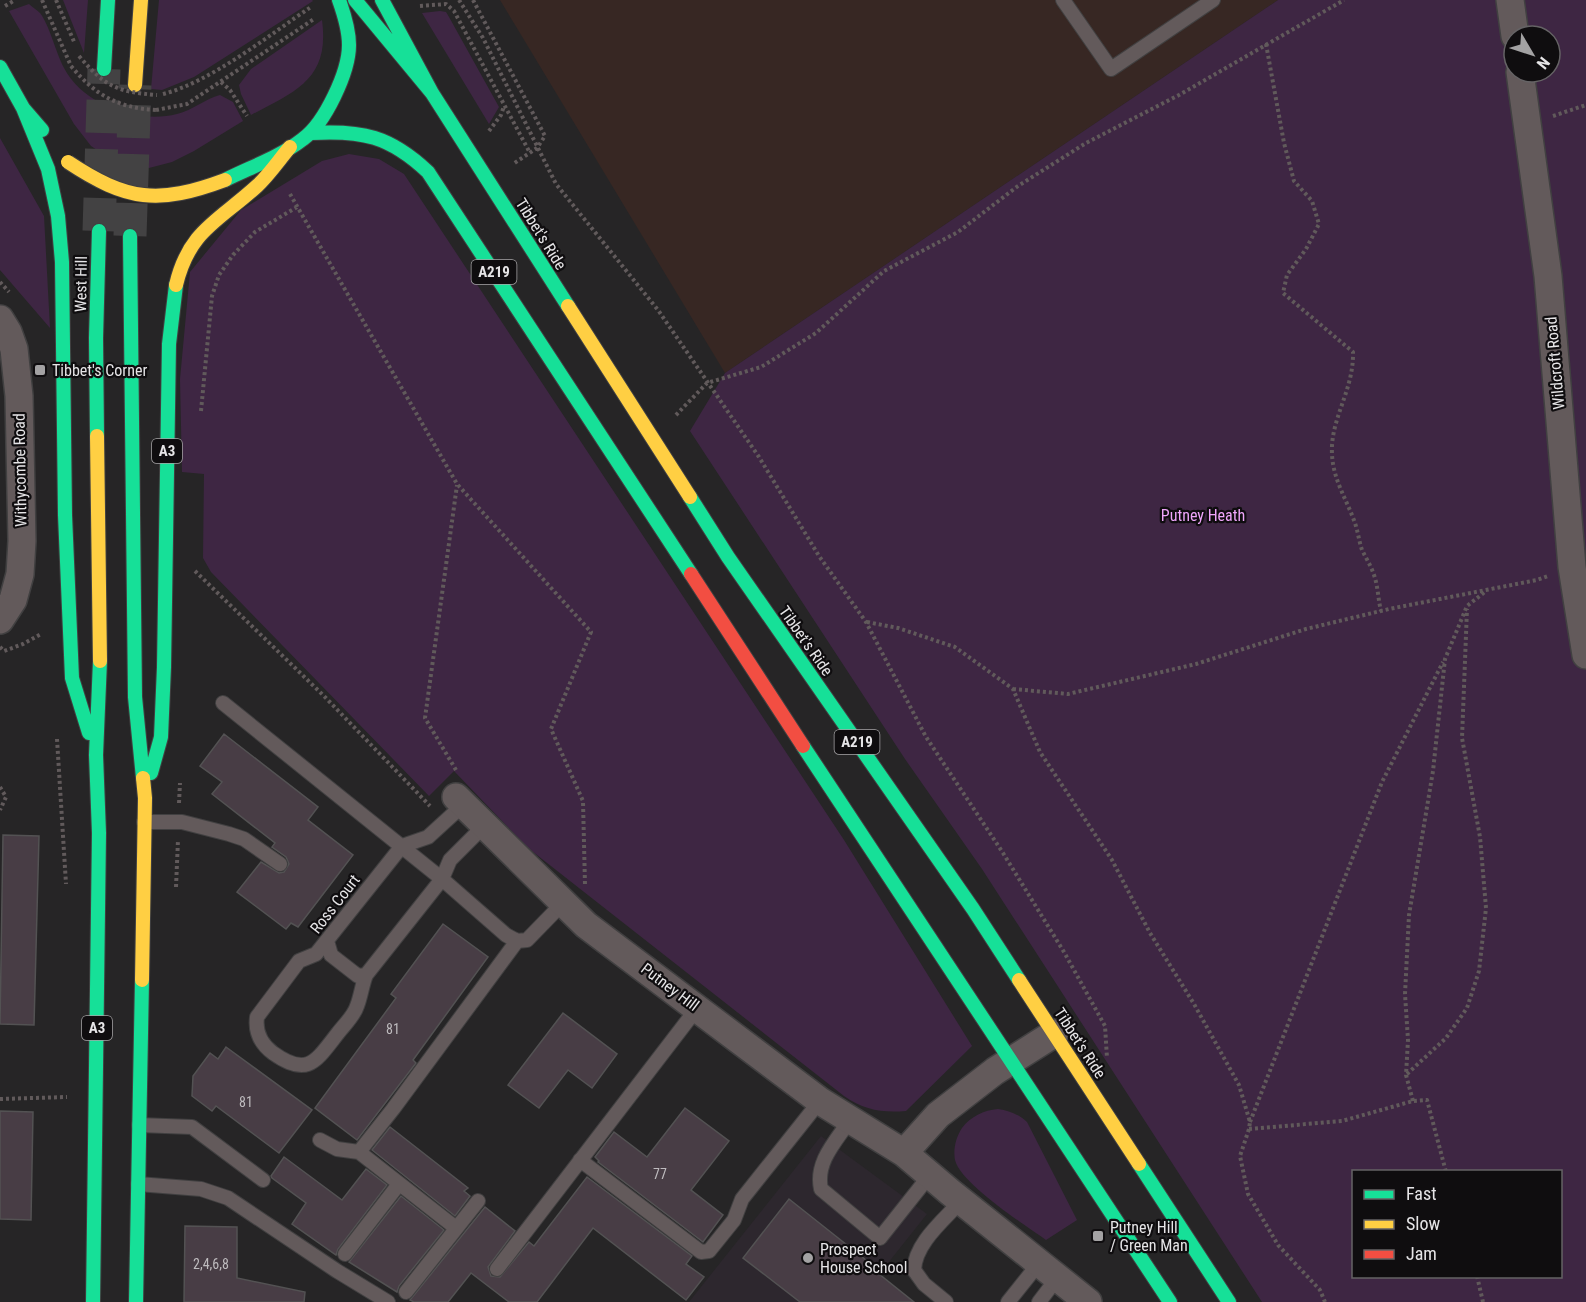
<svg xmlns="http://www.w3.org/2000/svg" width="1586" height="1302" font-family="'Roboto Condensed',sans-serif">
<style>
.built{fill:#2d272e}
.industrial{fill:#372723}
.green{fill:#3e2643;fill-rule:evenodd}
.building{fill:#483d45;stroke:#535253;stroke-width:1.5}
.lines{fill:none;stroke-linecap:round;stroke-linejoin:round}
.highway-tunnel{stroke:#434243;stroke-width:33;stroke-dasharray:33 16;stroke-linecap:butt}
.lane-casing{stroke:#414041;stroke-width:16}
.street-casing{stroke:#414041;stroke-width:30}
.fast-casing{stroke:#414041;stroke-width:16}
.slow-casing{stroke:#414041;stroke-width:16}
.jam-casing{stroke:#414041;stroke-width:16}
.path{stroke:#615a5b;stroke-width:4;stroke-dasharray:3 3;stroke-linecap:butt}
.lane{stroke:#635a5b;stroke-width:14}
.street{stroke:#635a5b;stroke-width:27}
.fast{stroke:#16e098;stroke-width:14}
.slow{stroke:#ffcf43;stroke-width:14}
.jam{stroke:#f24e42;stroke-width:14}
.slow-bridge-casing{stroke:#414041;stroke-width:16;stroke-linecap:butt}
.path-bridge{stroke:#615a5b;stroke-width:4;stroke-dasharray:3 3;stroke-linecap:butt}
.slow-bridge{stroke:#ffcf43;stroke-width:14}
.poi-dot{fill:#a3a2a3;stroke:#0f0d0f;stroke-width:2}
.labels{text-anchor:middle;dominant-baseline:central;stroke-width:4.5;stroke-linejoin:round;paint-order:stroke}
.number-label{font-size:14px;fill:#bebbbe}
.shield{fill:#0f0d0f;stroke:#a6a4a6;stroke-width:1.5}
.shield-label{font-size:15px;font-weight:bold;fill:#e6e5e7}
.street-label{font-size:16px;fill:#e6e5e7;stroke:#0f0d0f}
.poi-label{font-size:16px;fill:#e6e5e7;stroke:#0f0d0f;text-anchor:start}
.park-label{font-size:16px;fill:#eea5fa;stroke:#0f0d0f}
</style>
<rect width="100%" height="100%" fill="#262526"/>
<!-- built -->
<path class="built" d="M 821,1136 L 927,1214 L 857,1302 L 689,1302 Z"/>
<!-- industrial -->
<path class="industrial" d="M 500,0 L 1278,0 L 725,373 Z"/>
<!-- green -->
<path class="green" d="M 63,0 L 88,0 L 84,53 Z
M 159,0 L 312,0 L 313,1 L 194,77 L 162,90 L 151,89 Z
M 1278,0 L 1586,0 L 1586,1302 L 1262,1302 L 982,869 L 905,759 L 690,431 L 725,373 ZM 1514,36 L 1550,36 L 1550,72 L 1514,72 ZM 1354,1172 L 1560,1172 L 1560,1276 L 1354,1276 Z
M 29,4 C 32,7 37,10 40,13 C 49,24 56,53 64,68 C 83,105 138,124 177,114 C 193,110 205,99 220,95 L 233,102 L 243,121 L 194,151 L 172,162 L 149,168 L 112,160 L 91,146 L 74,124 L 9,11 Z
M 440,11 L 446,12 L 449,17 L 499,107 L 489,124 L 422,13 Z
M 322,20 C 330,79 296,91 251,115 L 241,94 L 239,85 L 251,69 Z
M 0,138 L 44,216 L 50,328 L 0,270 Z
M 349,154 L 379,159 L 404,174 L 844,840 L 972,1046 L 906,1111 C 882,1113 864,1110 844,1096 L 528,848 L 454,771 L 429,796 L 211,572 L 203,558 L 204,474 L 182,472 L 180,379 L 190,272 L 241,210 L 322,161 Z
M 998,1109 C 1010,1111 1018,1114 1027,1122 L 1077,1220 L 1046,1240 C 1025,1225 961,1184 955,1160 C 953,1149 956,1137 962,1128 C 970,1117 984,1110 998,1109 Z"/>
<!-- building -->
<path class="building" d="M 224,734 L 318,807 L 308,820 L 353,855 L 298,927 L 291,923 L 286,929 L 237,892 L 261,862 L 279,873 L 284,872 L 289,864 L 286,857 L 272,847 L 275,843 L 212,794 L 222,782 L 200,766 Z
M 3,835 L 39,836 L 34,1025 L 0,1024 Z
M 443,924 L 488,957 L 413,1060 L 416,1063 L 357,1140 L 315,1108 L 396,998 L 391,994 Z
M 563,1013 L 617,1054 L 592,1088 L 568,1070 L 539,1108 L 508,1085 Z
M 226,1047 L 312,1110 L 279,1153 L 216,1106 L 212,1111 L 192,1096 L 193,1076 L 210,1053 L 218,1059 Z
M 685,1108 L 729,1141 L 691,1190 L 723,1215 L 703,1242 L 598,1162 L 599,1161 L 595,1157 L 614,1132 L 647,1157 Z
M 0,1111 L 33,1112 L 31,1220 L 0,1219 Z
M 390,1127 L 468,1188 L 464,1191 L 470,1196 L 455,1216 L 372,1150 Z
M 284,1157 L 342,1200 L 366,1169 L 387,1185 L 338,1249 L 336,1255 L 292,1224 L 306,1203 L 272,1178 L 271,1176 Z
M 587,1177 L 692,1256 L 686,1264 L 704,1277 L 686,1300 L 593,1228 L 537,1302 L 509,1302 L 471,1273 L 448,1302 L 414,1302 L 410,1300 L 485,1207 L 515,1231 L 488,1267 L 491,1276 L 500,1277 L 529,1242 L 534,1246 Z
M 401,1196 L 444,1230 L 399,1286 L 397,1292 L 349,1262 Z
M 789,1199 L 876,1268 L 874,1270 L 914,1302 L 800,1302 L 743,1258 Z
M 185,1226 L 237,1227 L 237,1278 L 305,1292 L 304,1302 L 184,1302 Z"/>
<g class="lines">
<!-- highway-tunnel -->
<path class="highway-tunnel" d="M 99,231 L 104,69
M 130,236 L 135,85"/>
<defs>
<path id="lane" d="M 1063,0 L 1111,69 L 1213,0
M 223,703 L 442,879 L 506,935 L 517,941
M 463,805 L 428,837 L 402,846 L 316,954 L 299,961 L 257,1017 C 255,1032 261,1044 273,1053 C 308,1078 316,1061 338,1033 C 344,1025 354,1016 357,1006 C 361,996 362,985 366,975 L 442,879 L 450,860 L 484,826
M 144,822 L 182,822 L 229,834 L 244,839 L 280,864
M 327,941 L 331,955 L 358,976 L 366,975
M 850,1120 C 836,1141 815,1162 821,1189 L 880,1238 L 930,1175
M 139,1125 L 192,1127 L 263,1180
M 320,1140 L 337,1149 L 359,1152
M 580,1160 L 701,1252 L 709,1251 L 734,1220 L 742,1199 L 820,1101
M 138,1184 L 201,1189 L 228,1198 L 337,1271 L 388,1302
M 456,1228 L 359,1152 L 393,1109 L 517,941 L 527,940 L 563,903
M 345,1254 L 399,1184
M 497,1269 L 698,1007
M 406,1292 L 478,1201
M 946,1302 L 924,1284 L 914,1270 C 915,1243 944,1220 961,1201
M 1008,1302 L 1040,1262
M 1039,1302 L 1058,1277"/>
<path id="street" d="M 1510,0 L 1515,36
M 1520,72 L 1548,276 L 1572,567 L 1586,655
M 0,319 L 8,332 L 14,349 L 19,396 L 22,541 L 20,574 L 13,600 L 0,620
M 456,797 L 586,925 L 820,1101 L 904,1153 L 950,1192 L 1088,1302
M 904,1153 L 938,1115 L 995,1071 L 1055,1033"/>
<path id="fast" d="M 355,0 L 432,93 L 568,306
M 382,0 L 432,93
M 0,67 L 23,108 L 42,130
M 104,69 L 108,0
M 23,108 L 48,169 L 58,216 L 62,262 L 65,515 L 72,678 L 89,733
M 311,133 C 362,130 390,136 428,172 L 691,574
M 225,180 C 251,167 280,157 303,139 C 325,123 349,72 349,45 C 349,30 344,14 339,0
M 130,236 L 135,697 L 143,778
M 97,436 L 96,338 L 99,231
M 690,497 L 728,557 L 973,909 L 1019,980
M 803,746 L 1170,1302
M 151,773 L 161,737 L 164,667 L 169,344 L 176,285
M 1139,1164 L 1229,1302
M 93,1302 L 99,833 L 96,755 L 100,661
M 136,1302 L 142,980"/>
<path id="slow" d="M 135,85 L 141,0
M 176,285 C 189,230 219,221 257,186 C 269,175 279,160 290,147
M 568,306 L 690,497
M 97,436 L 100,661
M 142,980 L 145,798 L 143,778
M 1019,980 L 1139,1164"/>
<path id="jam" d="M 691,574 L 803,746"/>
</defs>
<!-- lane casing -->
<use href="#lane" class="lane-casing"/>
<!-- street casing -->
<use href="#street" class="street-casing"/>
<!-- fast casing -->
<use href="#fast" class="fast-casing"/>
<!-- slow casing -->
<use href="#slow" class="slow-casing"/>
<!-- jam casing -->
<use href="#jam" class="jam-casing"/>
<!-- path -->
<path class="path" d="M 42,0 L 71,66
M 56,0 L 75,44
M 459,0 L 483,38 L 556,184 L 658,310 L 759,457 L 819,556 L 866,622 L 926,737 L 1003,853 L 1064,952 L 1105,1026 L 1107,1058
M 473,0 L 545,136 L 537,148 L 513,164
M 5,6 L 15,0
M 420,6 L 446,4 L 454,11 L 530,153
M 1266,44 L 1284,143 L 1294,181 L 1312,201 L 1319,224 L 1306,249 L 1287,275 L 1283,293 L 1353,352 C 1354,390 1330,419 1332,454 C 1333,480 1347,500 1355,523 C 1358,532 1359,541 1362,550 C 1366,558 1371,566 1374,575 C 1378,586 1378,599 1381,611
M 221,82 L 230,90 L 247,116
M 163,94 C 211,82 269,35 311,7
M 156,110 L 187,104 L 314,19
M 1553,116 L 1586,105
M 489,131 L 501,115 L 504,106
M 290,194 L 457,484 L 591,632 L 551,729 L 583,801 L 585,885
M 0,282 L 9,292
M 201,411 L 212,296 L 219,275 L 233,255 L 255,232 L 297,207
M 676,415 L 707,383 L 761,367 L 816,333 L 884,271 L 958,232 L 1018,186 L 1086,143 L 1179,95 L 1344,0
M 195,571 L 324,696 L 430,806
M 867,622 L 898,628 L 955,647 L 1013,689 L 1040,752 L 1112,860 L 1150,933 L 1194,1004 L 1239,1085 L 1250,1122 L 1249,1129 L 1240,1156 L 1248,1194 L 1278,1245 L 1320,1290 L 1325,1302
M 0,647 L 4,651 L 23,644 L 41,634
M 1013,689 L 1068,694 L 1196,664 L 1306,629 L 1389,609 L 1537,580 L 1548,576
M 57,739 L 66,884
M 456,770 L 425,718 L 457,485
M 0,787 L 6,797 L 0,810
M 179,803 L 180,783
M 176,887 L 178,840
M 1407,1074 L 1446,1038 L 1467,1008 L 1479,971 L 1486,908 L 1480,837 L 1462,738 L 1467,609
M 0,1099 L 67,1097
M 1413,1101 L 1406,1075 L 1408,1040 L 1405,994 L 1409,915 L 1433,771 L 1445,659 L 1467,606 L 1486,591
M 1250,1122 L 1382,782 L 1443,662
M 1249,1129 L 1342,1121 L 1413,1101 L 1427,1100 L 1446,1172
M 1477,1276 L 1483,1302"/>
<!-- lane -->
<use href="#lane" class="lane"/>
<!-- street -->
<use href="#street" class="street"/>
<!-- fast -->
<use href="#fast" class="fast"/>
<!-- slow -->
<use href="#slow" class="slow"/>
<!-- jam -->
<use href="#jam" class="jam"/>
<defs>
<path id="slow-bridge" d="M 68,162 C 127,201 158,205 225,180"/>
</defs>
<!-- slow-bridge casing -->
<use href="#slow-bridge" class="slow-bridge-casing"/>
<!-- path-bridge -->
<path class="path-bridge" d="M 79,56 C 105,87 118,92 157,95
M 71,66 C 95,95 118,108 156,110"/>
<!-- slow-bridge -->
<use href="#slow-bridge" class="slow-bridge"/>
</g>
<!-- markers -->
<g class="poi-dot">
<rect x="34" y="364" width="12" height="12" rx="3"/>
<rect x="1092" y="1230" width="12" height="12" rx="3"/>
<circle cx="808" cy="1258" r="6"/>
</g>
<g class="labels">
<!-- number labels -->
<g class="number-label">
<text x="393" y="1029">81</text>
<text x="246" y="1102">81</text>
<text x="660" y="1174">77</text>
<text x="211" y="1264">2,4,6,8</text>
</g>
<!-- shield labels -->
<g class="shield">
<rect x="471.5" y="260" width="45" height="24" rx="4.5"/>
<rect x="152" y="439" width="30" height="24" rx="4.5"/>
<rect x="834.5" y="730" width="45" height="24" rx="4.5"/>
<rect x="82" y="1016" width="30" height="24" rx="4.5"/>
</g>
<g class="shield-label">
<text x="494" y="272">A219</text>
<text x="167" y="451">A3</text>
<text x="857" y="742">A219</text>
<text x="97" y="1028">A3</text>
</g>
<!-- street labels -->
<g class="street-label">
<text transform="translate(541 234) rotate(58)">Tibbet's Ride</text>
<text transform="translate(81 284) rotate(-89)">West Hill</text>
<text transform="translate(1555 363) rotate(-95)">Wildcroft Road</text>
<text transform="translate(20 470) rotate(-91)">Withycombe Road</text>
<text transform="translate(806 641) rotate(55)">Tibbet's Ride</text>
<text transform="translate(335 904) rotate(-52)">Ross Court</text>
<text transform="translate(670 987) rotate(37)">Putney Hill</text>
<text transform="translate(1080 1043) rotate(57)">Tibbet's Ride</text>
</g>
<!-- poi labels -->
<g class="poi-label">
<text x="52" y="370">Tibbet's Corner</text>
<text x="1110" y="1227">Putney Hill<tspan x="1110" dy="18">/ Green Man</tspan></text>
<text x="820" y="1249">Prospect<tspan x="820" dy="18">House School</tspan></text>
</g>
<!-- park labels -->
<g class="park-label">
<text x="1203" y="515">Putney Heath</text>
</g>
</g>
<!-- legend -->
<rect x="1352" y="1170" width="210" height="108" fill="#0f0d0f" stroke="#656365" stroke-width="1.5"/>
<rect x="1364" y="1190" width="30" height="9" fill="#16e098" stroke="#656365" stroke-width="1.5"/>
<text x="1406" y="1200" font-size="18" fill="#e6e5e7">Fast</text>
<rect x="1364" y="1220" width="30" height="9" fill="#ffcf43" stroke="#656365" stroke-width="1.5"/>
<text x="1406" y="1230" font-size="18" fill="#e6e5e7">Slow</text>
<rect x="1364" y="1250" width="30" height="9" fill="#f24e42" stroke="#656365" stroke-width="1.5"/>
<text x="1406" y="1260" font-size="18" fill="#e6e5e7">Jam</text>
<!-- north arrow -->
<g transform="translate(1532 54) rotate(129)"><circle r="28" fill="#0f0d0f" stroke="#656365" stroke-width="1.5"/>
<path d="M0-4.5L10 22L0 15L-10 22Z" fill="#a3a2a3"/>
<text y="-9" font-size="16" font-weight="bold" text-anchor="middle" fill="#e6e5e7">N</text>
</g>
</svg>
